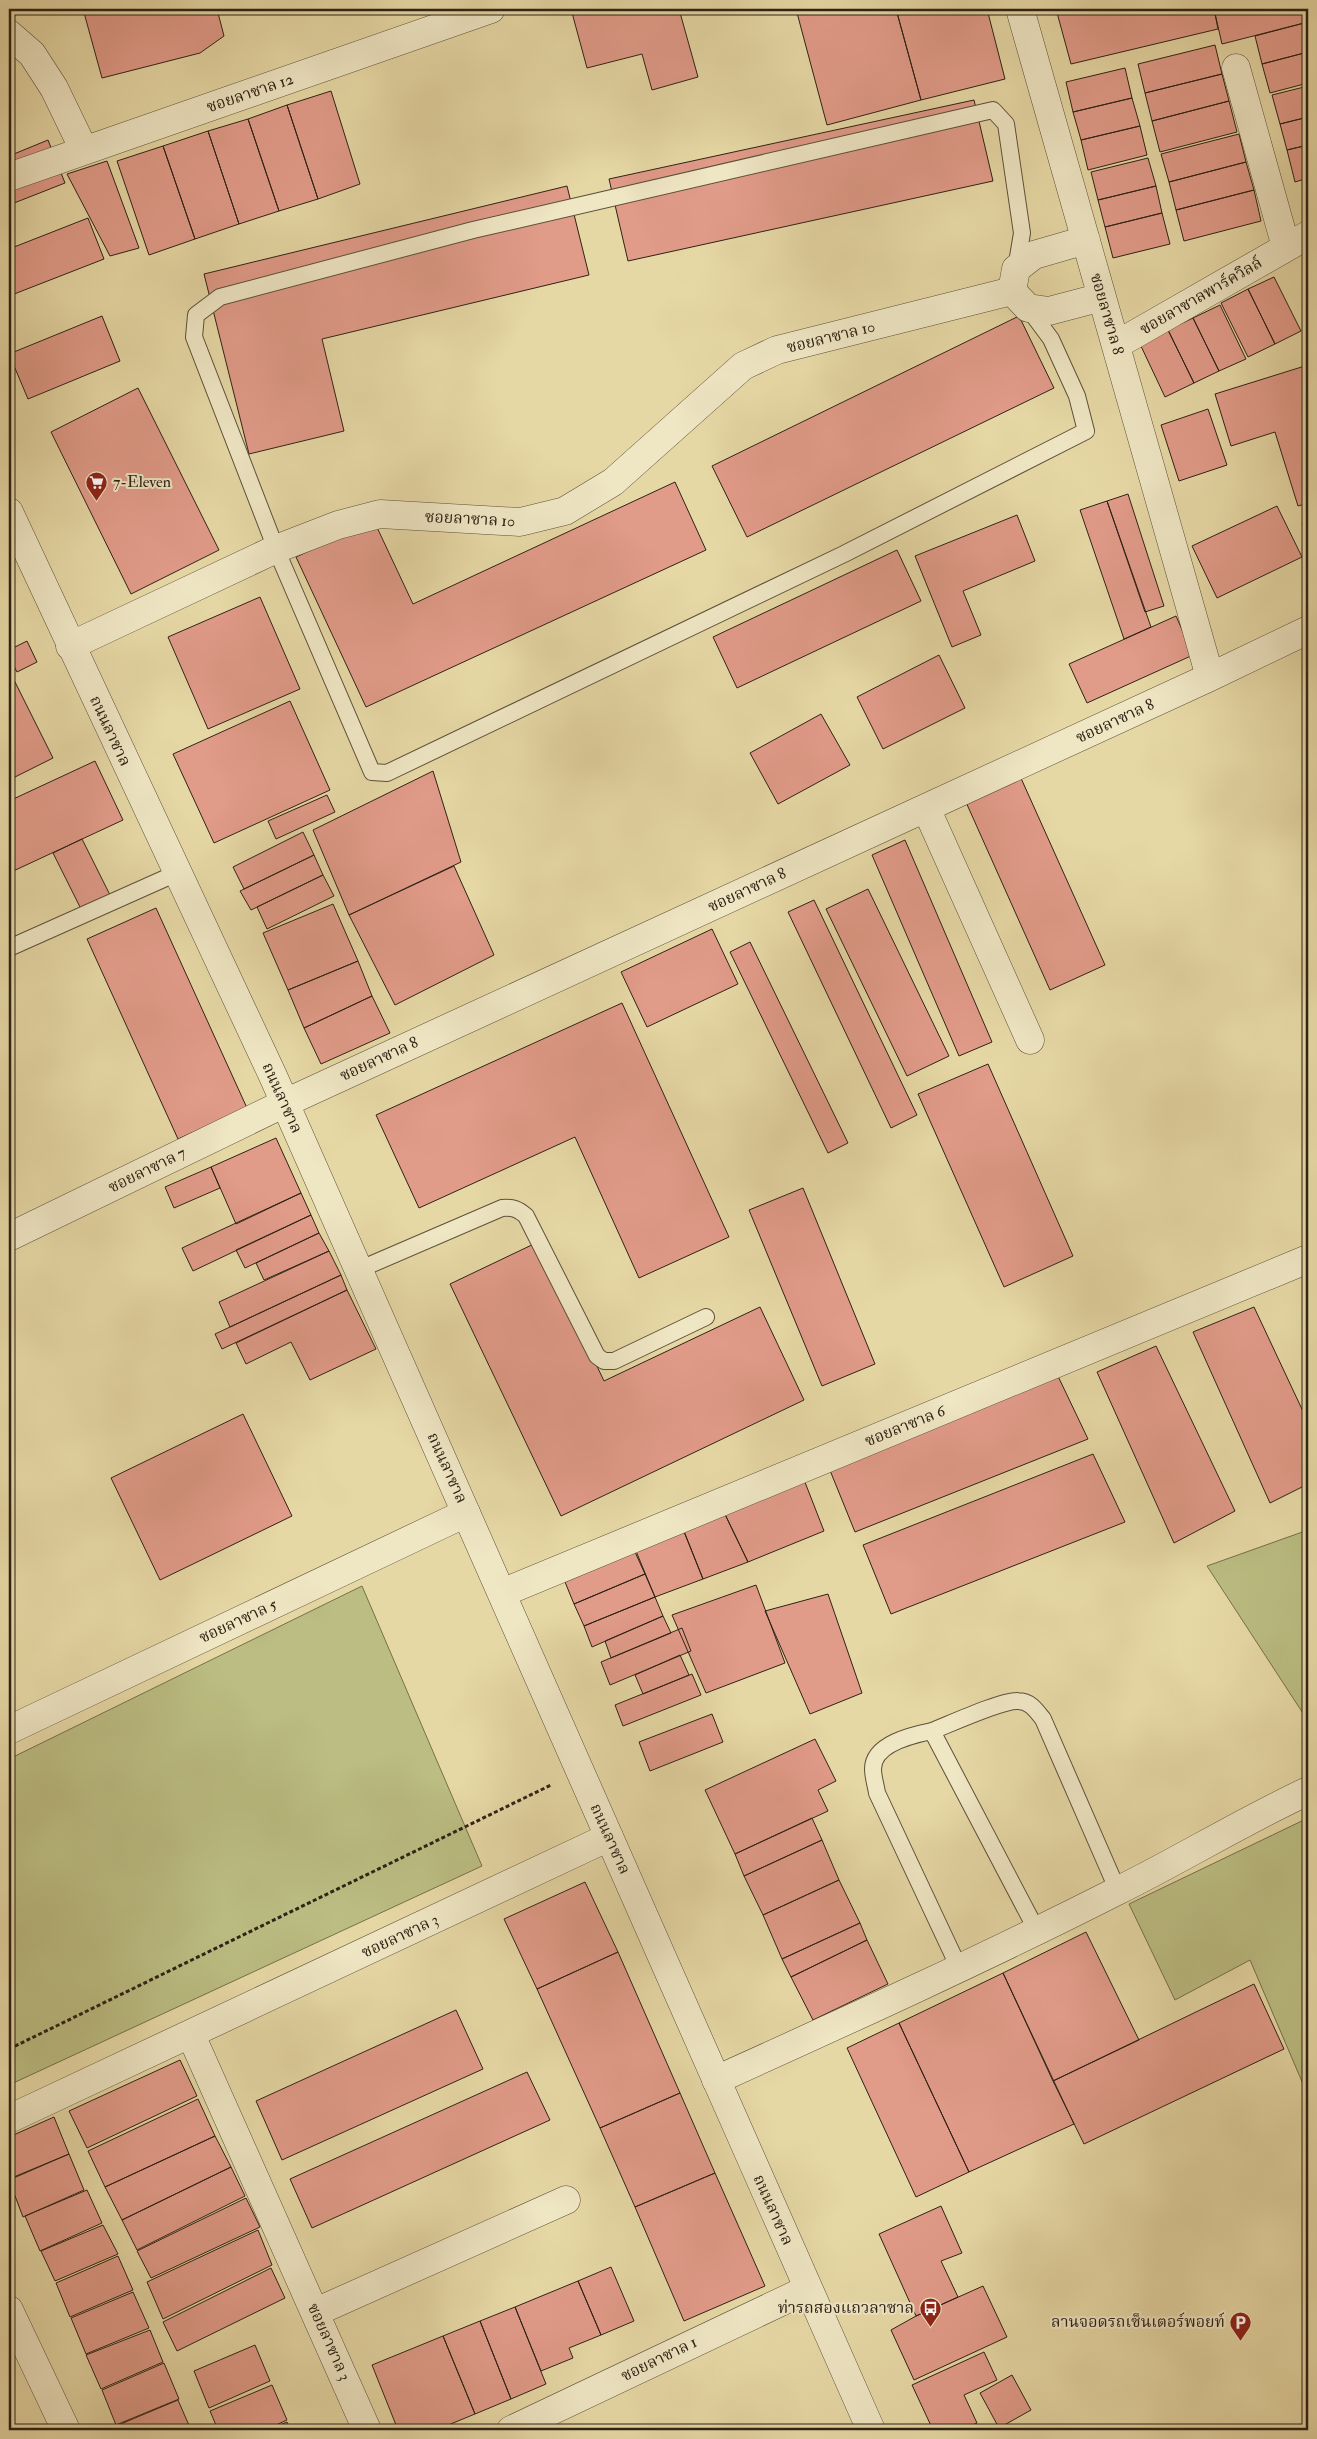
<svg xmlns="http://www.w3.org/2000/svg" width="1317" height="2439" font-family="'IM FELL Double Pica','Noto Serif Thai',serif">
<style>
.green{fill:#bbbd82;stroke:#74704c}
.building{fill:#e19b89;stroke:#2e2215}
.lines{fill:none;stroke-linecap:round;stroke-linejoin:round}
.service-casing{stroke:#5c5039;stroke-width:18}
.minor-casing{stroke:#5c5039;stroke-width:29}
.tertiary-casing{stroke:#5c5039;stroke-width:29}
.path{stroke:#2e2215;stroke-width:3;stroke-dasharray:4 2.5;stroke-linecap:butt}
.service{stroke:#efe6c4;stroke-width:16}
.minor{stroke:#efe6c4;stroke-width:28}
.tertiary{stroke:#efe6c4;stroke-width:28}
.labels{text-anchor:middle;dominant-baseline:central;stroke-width:4;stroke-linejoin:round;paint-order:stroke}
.street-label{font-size:16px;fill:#2e2215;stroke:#efe6c4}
.poi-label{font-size:16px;fill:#2e2215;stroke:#efe6c4;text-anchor:end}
</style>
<rect width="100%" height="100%" fill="#e6d8a5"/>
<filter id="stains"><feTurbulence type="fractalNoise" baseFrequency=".004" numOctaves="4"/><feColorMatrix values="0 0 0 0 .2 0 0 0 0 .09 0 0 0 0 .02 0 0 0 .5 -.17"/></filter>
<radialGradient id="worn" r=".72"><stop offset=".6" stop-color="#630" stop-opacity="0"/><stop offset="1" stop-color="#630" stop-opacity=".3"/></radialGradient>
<!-- green -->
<path class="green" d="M 1308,1530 L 1308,1721 L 1207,1566 Z
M 362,1586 L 482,1866 L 9,2085 L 9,1759 Z
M 1308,1818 L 1308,2082 L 1303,2084 L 1250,1960 L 1175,2000 L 1129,1904 Z"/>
<!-- building -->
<path class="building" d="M 83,9 L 217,9 L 224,36 L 200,53 L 102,78 Z
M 571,9 L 679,9 L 698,77 L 652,90 L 642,54 L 587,68 Z
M 796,9 L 896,9 L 921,100 L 827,125 Z
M 896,9 L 987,9 L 1005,79 L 921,100 Z
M 1056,9 L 1214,9 L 1218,29 L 1071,64 Z
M 1214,9 L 1308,9 L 1308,22 L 1222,44 Z
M 1308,22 L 1308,52 L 1262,64 L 1255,36 Z
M 1215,45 L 1222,74 L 1145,93 L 1138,64 Z
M 1308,52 L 1308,83 L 1270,93 L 1262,64 Z
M 1125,68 L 1132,98 L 1073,112 L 1066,82 Z
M 1222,74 L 1229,101 L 1152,121 L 1145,93 Z
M 1308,86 L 1308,117 L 1280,124 L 1272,95 Z
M 331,91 L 360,184 L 318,199 L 287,105 Z
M 1132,98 L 1140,126 L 1081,140 L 1073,112 Z
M 974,100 L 993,181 L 628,261 L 609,179 Z
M 1229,101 L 1237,132 L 1160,152 L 1152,121 Z
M 287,105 L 318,199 L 279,211 L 248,119 Z
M 1308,117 L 1308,145 L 1287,150 L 1280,124 Z
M 248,119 L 279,211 L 239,224 L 208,131 Z
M 1140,126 L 1147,155 L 1088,170 L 1081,140 Z
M 208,131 L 239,224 L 195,239 L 163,146 Z
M 1239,134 L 1246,162 L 1169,182 L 1161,154 Z
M 48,140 L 65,183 L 9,205 L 9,156 Z
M 1308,145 L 1308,178 L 1295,182 L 1287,150 Z
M 163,146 L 195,239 L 149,255 L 117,161 Z
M 1148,158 L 1156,186 L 1098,200 L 1091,172 Z
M 107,161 L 139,248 L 110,256 L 67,174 Z
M 1246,162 L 1254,190 L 1176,210 L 1169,182 Z
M 567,186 L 589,275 L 322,339 L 344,431 L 249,454 L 204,274 Z
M 1156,186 L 1162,213 L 1105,227 L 1098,200 Z
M 1254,190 L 1261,221 L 1184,241 L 1176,210 Z
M 1162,213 L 1170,244 L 1113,258 L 1105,227 Z
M 88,218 L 104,259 L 9,296 L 9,249 Z
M 1274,277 L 1301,331 L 1275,344 L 1248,289 Z
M 1248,289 L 1275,344 L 1248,357 L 1221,303 Z
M 1220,305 L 1246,359 L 1219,371 L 1193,318 Z
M 102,316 L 120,361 L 28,399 L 9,354 Z
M 1019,316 L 1054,388 L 747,537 L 712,466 Z
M 1193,318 L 1219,371 L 1194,383 L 1168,330 Z
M 1168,330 L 1194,383 L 1165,397 L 1140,344 Z
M 1308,365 L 1308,503 L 1298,506 L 1275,432 L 1231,446 L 1215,394 Z
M 138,388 L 219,550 L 131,594 L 51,432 Z
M 1208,409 L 1227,465 L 1179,481 L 1161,425 Z
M 675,482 L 706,550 L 366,707 L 296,557 L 374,521 L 413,604 Z
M 1128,494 L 1164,606 L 1145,612 L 1107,501 Z
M 1107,501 L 1151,627 L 1124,639 L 1080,510 Z
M 1277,506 L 1302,557 L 1217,598 L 1192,546 Z
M 1017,515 L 1035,561 L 963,591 L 981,635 L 952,647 L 915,556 Z
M 1308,522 L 1308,543 L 1302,524 Z
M 897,550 L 921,601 L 737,688 L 713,637 Z
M 260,597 L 300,689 L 208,729 L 168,637 Z
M 1176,616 L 1193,655 L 1087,703 L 1069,664 Z
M 27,641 L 37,662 L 17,672 L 9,657 L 9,650 Z
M 939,655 L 965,708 L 883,749 L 857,697 Z
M 9,670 L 53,758 L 9,780 Z
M 290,701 L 330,790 L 214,843 L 173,754 Z
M 821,714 L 850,765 L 778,804 L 750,753 Z
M 95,761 L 123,820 L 9,873 L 9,801 Z
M 433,771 L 461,862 L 349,915 L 313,830 Z
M 1020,776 L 1105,965 L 1050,990 L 965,800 Z
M 327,795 L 335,812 L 276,839 L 268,821 Z
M 303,832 L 314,855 L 244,889 L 233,867 Z
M 82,839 L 111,897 L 82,911 L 53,853 Z
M 905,840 L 992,1042 L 959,1056 L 872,855 Z
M 314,855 L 323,875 L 251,910 L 240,891 Z
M 454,866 L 494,955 L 395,1005 L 349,915 Z
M 323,875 L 334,896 L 267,929 L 257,907 Z
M 868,889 L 949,1056 L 907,1076 L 826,909 Z
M 814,900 L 917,1115 L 891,1128 L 788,912 Z
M 333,904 L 358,961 L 288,990 L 263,933 Z
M 156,908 L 247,1108 L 178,1139 L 87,939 Z
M 712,929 L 738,984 L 647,1027 L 621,972 Z
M 750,942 L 848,1143 L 828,1153 L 730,952 Z
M 358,961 L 372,996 L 304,1028 L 288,990 Z
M 372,996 L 390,1033 L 321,1064 L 304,1028 Z
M 622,1003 L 729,1237 L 639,1278 L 575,1137 L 419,1208 L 376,1115 Z
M 988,1064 L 1073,1256 L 1004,1287 L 918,1094 Z
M 276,1138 L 301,1193 L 236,1224 L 211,1167 Z
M 211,1167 L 220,1188 L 174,1208 L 165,1187 Z
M 803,1188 L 875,1364 L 822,1386 L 749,1210 Z
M 301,1193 L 311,1215 L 193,1271 L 182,1248 Z
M 311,1215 L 319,1233 L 245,1268 L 236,1250 Z
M 319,1233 L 329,1251 L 264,1280 L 256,1263 Z
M 538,1242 L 604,1381 L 760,1307 L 804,1400 L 561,1516 L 450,1284 Z
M 329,1251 L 341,1275 L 230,1327 L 219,1302 Z
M 341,1275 L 347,1290 L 222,1349 L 215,1334 Z
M 347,1290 L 376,1349 L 310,1380 L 291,1342 L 246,1364 L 236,1343 Z
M 1254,1307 L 1308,1422 L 1308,1484 L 1270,1503 L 1193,1332 Z
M 1156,1346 L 1235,1511 L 1174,1543 L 1097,1372 Z
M 1056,1372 L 1088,1439 L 855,1532 L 827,1463 Z
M 243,1414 L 292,1516 L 160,1580 L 111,1478 Z
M 1093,1454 L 1125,1522 L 891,1614 L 863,1545 Z
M 801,1472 L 824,1531 L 748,1562 L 721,1506 Z
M 721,1506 L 748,1562 L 703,1579 L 681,1524 Z
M 681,1524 L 703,1579 L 655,1597 L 633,1544 Z
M 635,1552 L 645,1574 L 574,1604 L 565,1582 Z
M 645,1574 L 655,1597 L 584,1626 L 574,1604 Z
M 756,1585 L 785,1663 L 706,1693 L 672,1615 Z
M 828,1594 L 862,1693 L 810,1714 L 765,1611 Z
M 655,1597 L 663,1616 L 592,1647 L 584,1626 Z
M 663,1616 L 671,1633 L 611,1658 L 605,1641 Z
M 682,1628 L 691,1651 L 610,1685 L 601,1662 Z
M 680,1655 L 689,1675 L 643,1694 L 635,1675 Z
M 692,1674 L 701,1695 L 623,1726 L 615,1705 Z
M 712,1714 L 723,1742 L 650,1771 L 639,1742 Z
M 815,1739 L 836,1781 L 818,1790 L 828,1811 L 735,1854 L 705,1790 Z
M 812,1818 L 822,1840 L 744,1876 L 735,1854 Z
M 822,1840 L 839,1880 L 763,1915 L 744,1876 Z
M 839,1880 L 860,1923 L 782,1959 L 763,1915 Z
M 585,1882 L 618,1952 L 537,1989 L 504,1919 Z
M 860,1923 L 867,1940 L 791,1977 L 782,1959 Z
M 1086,1932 L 1139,2040 L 1053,2081 L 1003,1973 Z
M 867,1940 L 888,1984 L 813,2020 L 791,1977 Z
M 618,1952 L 680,2093 L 600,2128 L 537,1989 Z
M 1003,1973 L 1074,2124 L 969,2172 L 899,2023 Z
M 1254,1984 L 1284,2049 L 1084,2144 L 1053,2081 Z
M 456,2010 L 483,2069 L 282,2160 L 256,2101 Z
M 899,2023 L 969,2172 L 916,2197 L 847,2048 Z
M 180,2060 L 197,2096 L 87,2148 L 69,2111 Z
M 527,2072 L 550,2120 L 312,2228 L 290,2179 Z
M 680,2093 L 715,2173 L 635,2207 L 600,2128 Z
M 198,2099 L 215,2136 L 105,2187 L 88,2151 Z
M 54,2117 L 69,2154 L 9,2179 L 9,2137 Z
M 215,2136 L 231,2167 L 122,2220 L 105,2187 Z
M 69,2154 L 84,2190 L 23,2217 L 9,2180 Z
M 231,2167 L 245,2196 L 137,2250 L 122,2220 Z
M 715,2173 L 765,2286 L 684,2321 L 635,2207 Z
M 87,2190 L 102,2223 L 40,2251 L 25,2216 Z
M 246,2198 L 260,2227 L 151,2278 L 137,2251 Z
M 941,2206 L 962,2253 L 941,2261 L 958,2297 L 916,2316 L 879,2234 Z
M 103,2225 L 118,2254 L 55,2281 L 41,2251 Z
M 258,2230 L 272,2265 L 163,2319 L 147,2282 Z
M 118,2256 L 133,2290 L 70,2317 L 56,2283 Z
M 611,2267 L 634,2321 L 601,2335 L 578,2281 Z
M 271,2268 L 285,2298 L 177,2351 L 163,2322 Z
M 578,2281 L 601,2335 L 569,2348 L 573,2358 L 541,2371 L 515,2307 Z
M 983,2286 L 1007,2337 L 914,2380 L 891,2330 L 916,2316 Z
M 133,2292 L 149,2328 L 86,2354 L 71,2318 Z
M 515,2307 L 546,2384 L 511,2399 L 480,2321 Z
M 480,2321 L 511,2399 L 475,2414 L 443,2336 Z
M 150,2330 L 163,2362 L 101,2389 L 86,2355 Z
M 443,2336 L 475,2414 L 436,2430 L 398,2430 L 372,2365 Z
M 255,2345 L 270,2381 L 209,2408 L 194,2371 Z
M 984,2352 L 997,2380 L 964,2395 L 977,2423 L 961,2430 L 933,2430 L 912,2385 Z
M 164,2363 L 179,2399 L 116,2425 L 102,2390 Z
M 1012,2375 L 1031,2410 L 999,2428 L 980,2393 Z
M 272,2385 L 287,2420 L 265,2430 L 218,2430 L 210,2411 Z
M 178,2400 L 191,2430 L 118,2430 L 116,2426 Z
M 287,2422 L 291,2430 L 268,2430 Z"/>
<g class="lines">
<defs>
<path id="service" d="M 1016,269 L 1022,233 L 1006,124 L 993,110 L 473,230 L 220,297 L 196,315 L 194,337 L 276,549 L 372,772 L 387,773 L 844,554 L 1086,431 L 1077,396 L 1051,339 L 1028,308
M 9,948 L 177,873
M 358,1270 L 502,1208 C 513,1207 518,1209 526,1216 L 597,1356 L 604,1361 L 614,1361 L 706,1317
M 932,1731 C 950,1724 1002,1700 1018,1701 C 1030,1701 1036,1710 1043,1719 L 1118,1891
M 960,1970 L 877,1793 C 876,1786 873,1777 873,1769 C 873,1744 912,1735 932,1731 L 1037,1931"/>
<path id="minor" d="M 1020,9 L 1210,677
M 9,34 L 32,54 L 54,88 L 84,150
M 1236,68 L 1286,247
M 9,177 L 491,9
M 1012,291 L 1028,308 L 1049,311 L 1102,297
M 1012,291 L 1016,269 L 1034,255 L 1086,240
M 1116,345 L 1308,235
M 70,646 L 276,549 L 338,525 L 380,514 L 520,522 L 565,511 L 613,482 L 743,366 L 777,350 L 1012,291
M 926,808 L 1030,1040
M 9,1237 L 285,1103 L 1210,677 L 1308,630
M 502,1593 L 1308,1259
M 9,1730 L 466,1513
M 191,2035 L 367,2430
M 716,2080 C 851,2019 985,1958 1117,1891 C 1182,1859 1243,1821 1308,1791
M 9,2119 L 609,1837
M 9,2310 L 66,2430
M 316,2312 L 566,2200
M 511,2430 L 808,2289"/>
<path id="tertiary" d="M 9,512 L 273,1076 L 871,2430"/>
</defs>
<!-- service casing -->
<use href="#service" class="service-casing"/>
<!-- minor casing -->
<use href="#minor" class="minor-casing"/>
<!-- tertiary casing -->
<use href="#tertiary" class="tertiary-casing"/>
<!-- path -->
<path class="path" d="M 9,2049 L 551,1785"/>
<!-- service -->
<use href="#service" class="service"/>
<!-- minor -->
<use href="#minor" class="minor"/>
<!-- tertiary -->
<use href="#tertiary" class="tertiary"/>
</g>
<!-- icons -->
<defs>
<symbol id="supermarket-pin" viewBox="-11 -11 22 30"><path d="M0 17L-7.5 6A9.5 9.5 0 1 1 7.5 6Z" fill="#8f2418" stroke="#efe6c4"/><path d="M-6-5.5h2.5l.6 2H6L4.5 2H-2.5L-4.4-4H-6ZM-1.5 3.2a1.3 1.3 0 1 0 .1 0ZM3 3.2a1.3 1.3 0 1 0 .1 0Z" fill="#fff"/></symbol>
<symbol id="bus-pin" viewBox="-11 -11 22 30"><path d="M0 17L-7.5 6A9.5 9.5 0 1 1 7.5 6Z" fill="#8f2418" stroke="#efe6c4"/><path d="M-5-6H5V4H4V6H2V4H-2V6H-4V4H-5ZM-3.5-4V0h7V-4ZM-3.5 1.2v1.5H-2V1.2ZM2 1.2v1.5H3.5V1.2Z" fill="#fff"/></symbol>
<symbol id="parking-pin" viewBox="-11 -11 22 30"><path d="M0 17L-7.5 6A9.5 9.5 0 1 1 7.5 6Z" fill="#8f2418" stroke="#efe6c4"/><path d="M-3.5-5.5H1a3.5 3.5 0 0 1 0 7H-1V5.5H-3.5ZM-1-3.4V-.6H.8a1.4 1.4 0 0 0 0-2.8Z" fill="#fff"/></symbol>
</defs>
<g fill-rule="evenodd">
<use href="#supermarket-pin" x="84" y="470" width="25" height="34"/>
<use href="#bus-pin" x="918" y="2296" width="25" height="34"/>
<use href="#parking-pin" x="1228" y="2310" width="25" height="34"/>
</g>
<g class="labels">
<!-- street labels -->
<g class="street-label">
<text transform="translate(250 93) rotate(-19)">ซอยลาซาล 12</text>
<text transform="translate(1201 296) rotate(-30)">ซอยลาซาลพาร์ควิลล์</text>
<text transform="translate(1107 314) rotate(74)">ซอยลาซาล 8</text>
<text transform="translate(831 337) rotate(-14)">ซอยลาซาล 10</text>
<text transform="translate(470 519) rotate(3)">ซอยลาซาล 10</text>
<text transform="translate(1115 721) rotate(-25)">ซอยลาซาล 8</text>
<text transform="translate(110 731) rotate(65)">ถนนลาซาล</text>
<text transform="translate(747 890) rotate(-25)">ซอยลาซาล 8</text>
<text transform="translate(379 1059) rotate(-25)">ซอยลาซาล 8</text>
<text transform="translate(282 1098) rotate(66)">ถนนลาซาล</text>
<text transform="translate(147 1170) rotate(-26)">ซอยลาซาล 7</text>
<text transform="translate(905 1426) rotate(-22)">ซอยลาซาล 6</text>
<text transform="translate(447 1468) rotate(66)">ถนนลาซาล</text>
<text transform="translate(238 1621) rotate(-25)">ซอยลาซาล 5</text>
<text transform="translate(610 1839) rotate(66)">ถนนลาซาล</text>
<text transform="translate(400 1936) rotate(-25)">ซอยลาซาล 3</text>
<text transform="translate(773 2210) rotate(66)">ถนนลาซาล</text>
<text transform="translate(329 2342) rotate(66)">ซอยลาซาล 3</text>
<text transform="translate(659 2359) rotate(-26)">ซอยลาซาล 1</text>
</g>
<!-- poi labels -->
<g class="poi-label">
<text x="113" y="482" text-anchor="start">7-Eleven</text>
<text x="914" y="2308">ท่ารถสองแถวลาซาล</text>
<text x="1225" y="2322">ลานจอดรถเซ็นเตอร์พอยท์</text>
</g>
</g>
<!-- margin -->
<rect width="1317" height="2439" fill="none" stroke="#e6d8a5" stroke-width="30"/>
<rect x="10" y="10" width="1297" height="2419" fill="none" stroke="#2e2215" stroke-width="2.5"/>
<rect x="15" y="15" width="1287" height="2409" fill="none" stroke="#2e2215"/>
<rect width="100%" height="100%" filter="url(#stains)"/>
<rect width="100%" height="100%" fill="url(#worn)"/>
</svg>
